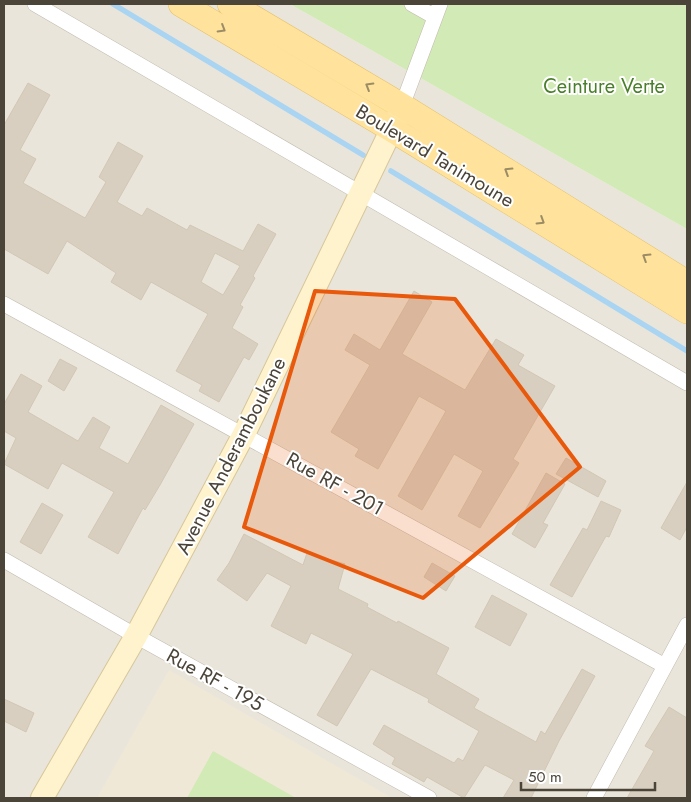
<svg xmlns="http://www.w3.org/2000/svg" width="691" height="802" font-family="Jost,sans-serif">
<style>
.residential{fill:#eae5da}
.education{fill:#efe8d6}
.park{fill:#d2eab5}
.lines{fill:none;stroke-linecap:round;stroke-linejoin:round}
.stream{stroke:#a9d4f2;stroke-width:5.5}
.building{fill:#d8cfc1;stroke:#d3c7b4;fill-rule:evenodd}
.street-casing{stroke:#c2bbae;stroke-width:16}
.secondary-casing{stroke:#d6c79b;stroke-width:24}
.primary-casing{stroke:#e6c16a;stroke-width:26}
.street{stroke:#fff;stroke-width:15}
.secondary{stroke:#fff3cd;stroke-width:22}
.primary{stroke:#ffe39c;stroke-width:25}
.oneway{stroke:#9c8c66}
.marked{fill:#e8590c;fill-opacity:0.2;stroke:#e8590c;stroke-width:4;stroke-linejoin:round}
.labels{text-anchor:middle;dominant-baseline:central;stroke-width:4;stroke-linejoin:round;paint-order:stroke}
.park-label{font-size:20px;fill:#4a7f2a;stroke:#fff}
.street-label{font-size:20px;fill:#4b4439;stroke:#fff}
</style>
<rect width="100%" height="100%" fill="#f6f3ec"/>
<!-- residential -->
<path class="residential" d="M 4,4 L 290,4 L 687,229 L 687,798 L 4,798 Z"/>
<!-- education -->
<path class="education" d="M 169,670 L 392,798 L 97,798 Z"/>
<!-- park -->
<path class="park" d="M 290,4 L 687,4 L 687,229 Z
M 213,751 L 296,798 L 187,798 Z"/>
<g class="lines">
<!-- stream -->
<path class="stream" d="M 113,4 L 363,155
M 391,171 L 687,351"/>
</g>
<!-- building -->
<path class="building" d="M 28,83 L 50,95 L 20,150 L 36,159 L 23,183 L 85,218 L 106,182 L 99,177 L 118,142 L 143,156 L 117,202 L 142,216 L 147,208 L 187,230 L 190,225 L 243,251 L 258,224 L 276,234 L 253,276 L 255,278 L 240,305 L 243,307 L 232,328 L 258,344 L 249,360 L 244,357 L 219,402 L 199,391 L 202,385 L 176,371 L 208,314 L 151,282 L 141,300 L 111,282 L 116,273 L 67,241 L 48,274 L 4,249 L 4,125 ZM 215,253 L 240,266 L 223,295 L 201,282 Z
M 414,291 L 432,302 L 402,354 L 465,390 L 496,339 L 524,355 L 518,365 L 555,386 L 513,459 L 519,463 L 480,528 L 458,516 L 483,471 L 454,454 L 422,510 L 398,496 L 446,411 L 419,396 L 378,469 L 355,456 L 359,449 L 331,432 L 370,365 L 345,350 L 354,334 L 380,350 Z
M 60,359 L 77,368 L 64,391 L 48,381 Z
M 21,374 L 42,386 L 28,412 L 78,441 L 93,417 L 110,427 L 99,448 L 128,464 L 161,405 L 194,424 L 160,485 L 145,510 L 143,508 L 118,554 L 88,537 L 114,492 L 62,463 L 48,489 L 4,464 L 16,438 L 4,431 L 4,404 Z
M 566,458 L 606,481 L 598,497 L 556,474 Z
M 546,473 L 565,484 L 543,523 L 548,525 L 535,548 L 512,534 Z
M 687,482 L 687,527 L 680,540 L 661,528 Z
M 601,501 L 621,510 L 609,537 L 606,536 L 572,597 L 550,585 L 583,528 L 587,530 Z
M 42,503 L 63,515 L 41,554 L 20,542 Z
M 244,534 L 303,565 L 307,553 L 345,564 L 338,589 L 368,604 L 367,607 L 397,623 L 398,621 L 449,648 L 436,674 L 479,699 L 474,708 L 536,742 L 541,731 L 545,734 L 582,669 L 595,676 L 559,741 L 531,798 L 503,798 L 514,780 L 485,765 L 464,798 L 427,777 L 424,782 L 392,764 L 395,758 L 373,744 L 384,725 L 454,763 L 458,758 L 463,761 L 479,731 L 428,702 L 429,699 L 371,669 L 337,726 L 317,715 L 353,654 L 311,633 L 306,644 L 271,626 L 291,586 L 267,573 L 247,601 L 217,580 L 229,563 Z
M 432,563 L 455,576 L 446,591 L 424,577 Z
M 492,595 L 527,614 L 510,646 L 475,627 Z
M 4,699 L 34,713 L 26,732 L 4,721 Z
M 669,707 L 687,718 L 687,798 L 627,798 L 654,751 L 645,746 Z"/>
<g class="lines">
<defs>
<path id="street" d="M 35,4 L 687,383
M 412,4 L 435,17
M 402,106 L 440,4
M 4,304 L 665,666
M 4,560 L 136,636 L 429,798
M 594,798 L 687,625"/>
<path id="secondary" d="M 42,798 L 136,636 L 244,434 L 399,114"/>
<path id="primary" d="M 181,4 L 393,130 L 687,311
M 230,4 L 402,106 L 687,283"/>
</defs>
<!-- street casing -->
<use href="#street" class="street-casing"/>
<!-- secondary casing -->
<use href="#secondary" class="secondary-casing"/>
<!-- primary casing -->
<use href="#primary" class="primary-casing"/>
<!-- street -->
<use href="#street" class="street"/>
<!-- secondary -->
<use href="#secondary" class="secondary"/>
<!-- primary -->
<use href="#primary" class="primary"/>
</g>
<!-- one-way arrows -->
<defs><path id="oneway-chevron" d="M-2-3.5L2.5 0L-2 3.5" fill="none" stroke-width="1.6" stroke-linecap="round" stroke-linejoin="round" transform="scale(1.25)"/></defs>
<g class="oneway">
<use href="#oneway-chevron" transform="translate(222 29) rotate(31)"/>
<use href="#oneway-chevron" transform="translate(369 86) rotate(-149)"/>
<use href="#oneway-chevron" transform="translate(508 171) rotate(-148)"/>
<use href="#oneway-chevron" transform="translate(541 221) rotate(32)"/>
<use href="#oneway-chevron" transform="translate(646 257) rotate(-148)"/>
</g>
<!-- marked area -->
<path class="marked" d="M 315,291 L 455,299 L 580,467 L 423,598 L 244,527 Z"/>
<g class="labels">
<!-- park labels -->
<g class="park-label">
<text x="604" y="86">Ceinture Verte</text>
</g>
<!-- street labels -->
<g class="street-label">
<text transform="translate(435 156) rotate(31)">Boulevard Tanimoune</text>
<text transform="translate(231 456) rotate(-63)">Avenue Anderamboukane</text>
<text transform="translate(335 484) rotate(29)">Rue RF - 201</text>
<text transform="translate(215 680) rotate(29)">Rue RF - 195</text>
</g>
</g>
<!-- border -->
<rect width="691" height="802" fill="none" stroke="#4b4439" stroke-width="10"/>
<!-- scale -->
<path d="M521 782v8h134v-8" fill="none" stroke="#4b4439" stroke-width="2.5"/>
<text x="528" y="782" font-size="15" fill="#4b4439" stroke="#ffffff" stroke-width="4" paint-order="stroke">50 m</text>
</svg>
